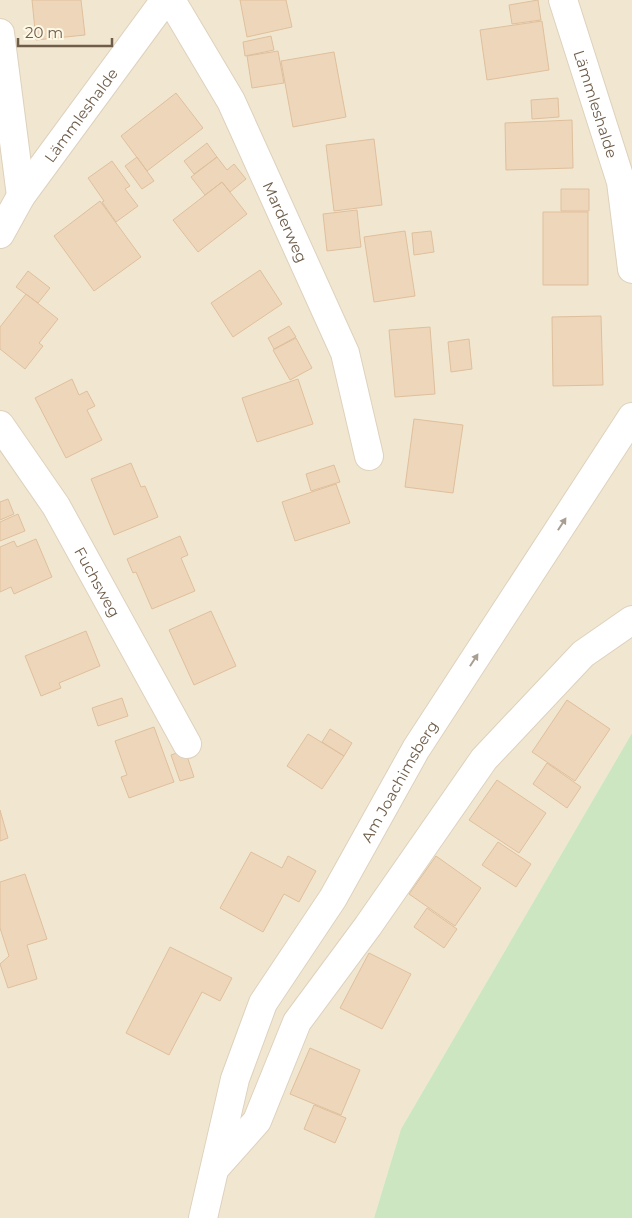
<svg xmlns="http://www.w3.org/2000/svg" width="632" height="1218" font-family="Montserrat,sans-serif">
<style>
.residential{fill:#f1e7d0}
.green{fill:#cbe6c1}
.building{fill:#eed6ba;stroke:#dfbf9c}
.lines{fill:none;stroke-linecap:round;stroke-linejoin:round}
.minor-casing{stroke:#ded1bd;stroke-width:30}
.minor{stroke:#fff;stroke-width:28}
.oneway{fill:#a99e92}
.labels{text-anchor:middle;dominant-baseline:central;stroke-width:4;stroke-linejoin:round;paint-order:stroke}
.street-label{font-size:15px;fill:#6f5d4a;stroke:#fef8e6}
</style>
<rect width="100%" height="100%" fill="#faf4e1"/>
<!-- residential -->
<path class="residential" d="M 0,0 L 632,0 L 632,733 L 401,1129 L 374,1218 L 0,1218 Z"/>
<!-- green -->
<path class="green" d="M 632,733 L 632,1218 L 374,1218 L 401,1129 Z"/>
<!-- building -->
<path class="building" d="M 32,0 L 81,0 L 85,35 L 36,40 Z
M 240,0 L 286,0 L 292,27 L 247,37 Z
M 538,0 L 541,20 L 512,24 L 509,5 Z
M 542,21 L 549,70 L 487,80 L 480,30 Z
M 271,36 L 274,50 L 245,56 L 243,42 Z
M 278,51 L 284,83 L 252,88 L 247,56 Z
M 334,52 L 346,117 L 293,127 L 281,61 Z
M 176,93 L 203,128 L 147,171 L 121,136 Z
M 558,98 L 559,117 L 532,119 L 531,100 Z
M 572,120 L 573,168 L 506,170 L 505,123 Z
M 374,139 L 382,205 L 334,211 L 326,145 Z
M 207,143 L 217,157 L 194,174 L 184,161 Z
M 137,157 L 154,181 L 142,189 L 125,166 Z
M 217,157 L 227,170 L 234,164 L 246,179 L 230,192 L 222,182 L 205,195 L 191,177 Z
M 112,161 L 130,186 L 125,189 L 138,206 L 116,222 L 102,202 L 104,201 L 88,178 Z
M 222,182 L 247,214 L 198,252 L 173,220 Z
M 561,189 L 589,189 L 589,211 L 561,211 Z
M 100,201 L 141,257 L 94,291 L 54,236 Z
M 357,210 L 361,247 L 327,251 L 323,214 Z
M 543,212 L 588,212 L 588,285 L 543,285 Z
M 405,231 L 415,296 L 374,302 L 364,237 Z
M 431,231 L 434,252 L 414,255 L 412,233 Z
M 260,270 L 282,304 L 233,337 L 211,303 Z
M 28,271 L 50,288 L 38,303 L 16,287 Z
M 26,294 L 58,319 L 39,343 L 43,346 L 25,369 L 0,349 L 0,327 Z
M 601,316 L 603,385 L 553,386 L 552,317 Z
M 289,326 L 296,337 L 274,349 L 268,338 Z
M 430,327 L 435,394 L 395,397 L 389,330 Z
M 296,338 L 312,368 L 290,380 L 273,350 Z
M 469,339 L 472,369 L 451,372 L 448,342 Z
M 72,379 L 79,395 L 87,391 L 95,406 L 87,410 L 102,440 L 66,458 L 35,398 Z
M 298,379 L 313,424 L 257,442 L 242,398 Z
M 414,419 L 463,425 L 453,493 L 405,487 Z
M 131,463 L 141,487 L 145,486 L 158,517 L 114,535 L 91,479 Z
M 334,465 L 340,482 L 311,491 L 306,474 Z
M 336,484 L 350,523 L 295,541 L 282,502 Z
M 8,499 L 14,514 L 0,520 L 0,502 Z
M 18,514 L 25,531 L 0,541 L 0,522 Z
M 180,536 L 188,555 L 181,558 L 195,591 L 152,609 L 136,572 L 133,573 L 127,559 Z
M 36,539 L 52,577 L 14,594 L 11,587 L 0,592 L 0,547 L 14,541 L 17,547 Z
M 211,611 L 236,666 L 194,685 L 169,630 Z
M 86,631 L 100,666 L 59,683 L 61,688 L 41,696 L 25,656 Z
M 122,698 L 128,716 L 98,726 L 92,708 Z
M 567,700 L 610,729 L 575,781 L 532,752 Z
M 154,727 L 174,782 L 129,798 L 121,777 L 127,775 L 115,741 Z
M 330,729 L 352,743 L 344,756 L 322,742 Z
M 308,734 L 344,756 L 322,789 L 287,766 Z
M 185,750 L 194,777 L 180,781 L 171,755 Z
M 547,763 L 581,787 L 567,808 L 533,784 Z
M 497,780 L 546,813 L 519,853 L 469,820 Z
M 0,810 L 8,838 L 0,841 Z
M 498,842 L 531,864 L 516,887 L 482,865 Z
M 251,852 L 282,868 L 288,856 L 316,871 L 299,902 L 284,894 L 263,932 L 220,908 Z
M 436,856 L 481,888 L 455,926 L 409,894 Z
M 25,874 L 47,939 L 27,945 L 37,979 L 8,988 L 0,964 L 9,956 L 0,928 L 0,882 Z
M 427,908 L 457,929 L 444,948 L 414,927 Z
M 170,947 L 232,978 L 220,1001 L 202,992 L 169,1055 L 126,1033 Z
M 369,953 L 411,974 L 382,1029 L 340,1008 Z
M 310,1048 L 360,1070 L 341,1115 L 290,1094 Z
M 314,1105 L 346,1118 L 335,1143 L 304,1129 Z"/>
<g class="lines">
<defs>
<g id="minor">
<path id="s1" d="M 171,0 L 231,101 L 345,353 L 369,456"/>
<path id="s2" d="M 563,0 L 621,182 L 632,269"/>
<path d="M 0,33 L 21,196"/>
<path id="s3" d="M 0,234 L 21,196 L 165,0"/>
<path id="s4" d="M 0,425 L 56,506 L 187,744"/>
<path d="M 217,1166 L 257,1121 L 297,1022 L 368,926 L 484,759 L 583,654 L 632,620"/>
<path id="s5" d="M 203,1218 L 235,1079 L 263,1003 L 333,898 L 416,749 L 632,417"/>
</g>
</defs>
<!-- minor casing -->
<use href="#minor" class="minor-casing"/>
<!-- minor -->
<use href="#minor" class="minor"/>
</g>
<!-- one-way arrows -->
<defs><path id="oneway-solid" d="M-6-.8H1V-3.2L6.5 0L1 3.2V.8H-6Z" transform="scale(1.25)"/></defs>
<g class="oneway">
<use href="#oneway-solid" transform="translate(562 524) rotate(-57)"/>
<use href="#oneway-solid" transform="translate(474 660) rotate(-57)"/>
</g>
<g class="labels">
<!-- street labels -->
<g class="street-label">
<text stroke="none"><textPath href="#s2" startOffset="109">Lämmleshalde</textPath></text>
<text stroke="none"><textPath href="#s3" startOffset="144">Lämmleshalde</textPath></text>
<text stroke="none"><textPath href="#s1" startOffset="250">Marderweg</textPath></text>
<text stroke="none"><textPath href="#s4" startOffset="185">Fuchsweg</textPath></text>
<text stroke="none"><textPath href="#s5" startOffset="484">Am Joachimsberg</textPath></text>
</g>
</g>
<!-- scale -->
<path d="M18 38v8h94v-8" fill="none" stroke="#6f5d4a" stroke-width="2.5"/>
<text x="25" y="38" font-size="15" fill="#6f5d4a" stroke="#fef8e6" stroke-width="4" paint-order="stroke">20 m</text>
</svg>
